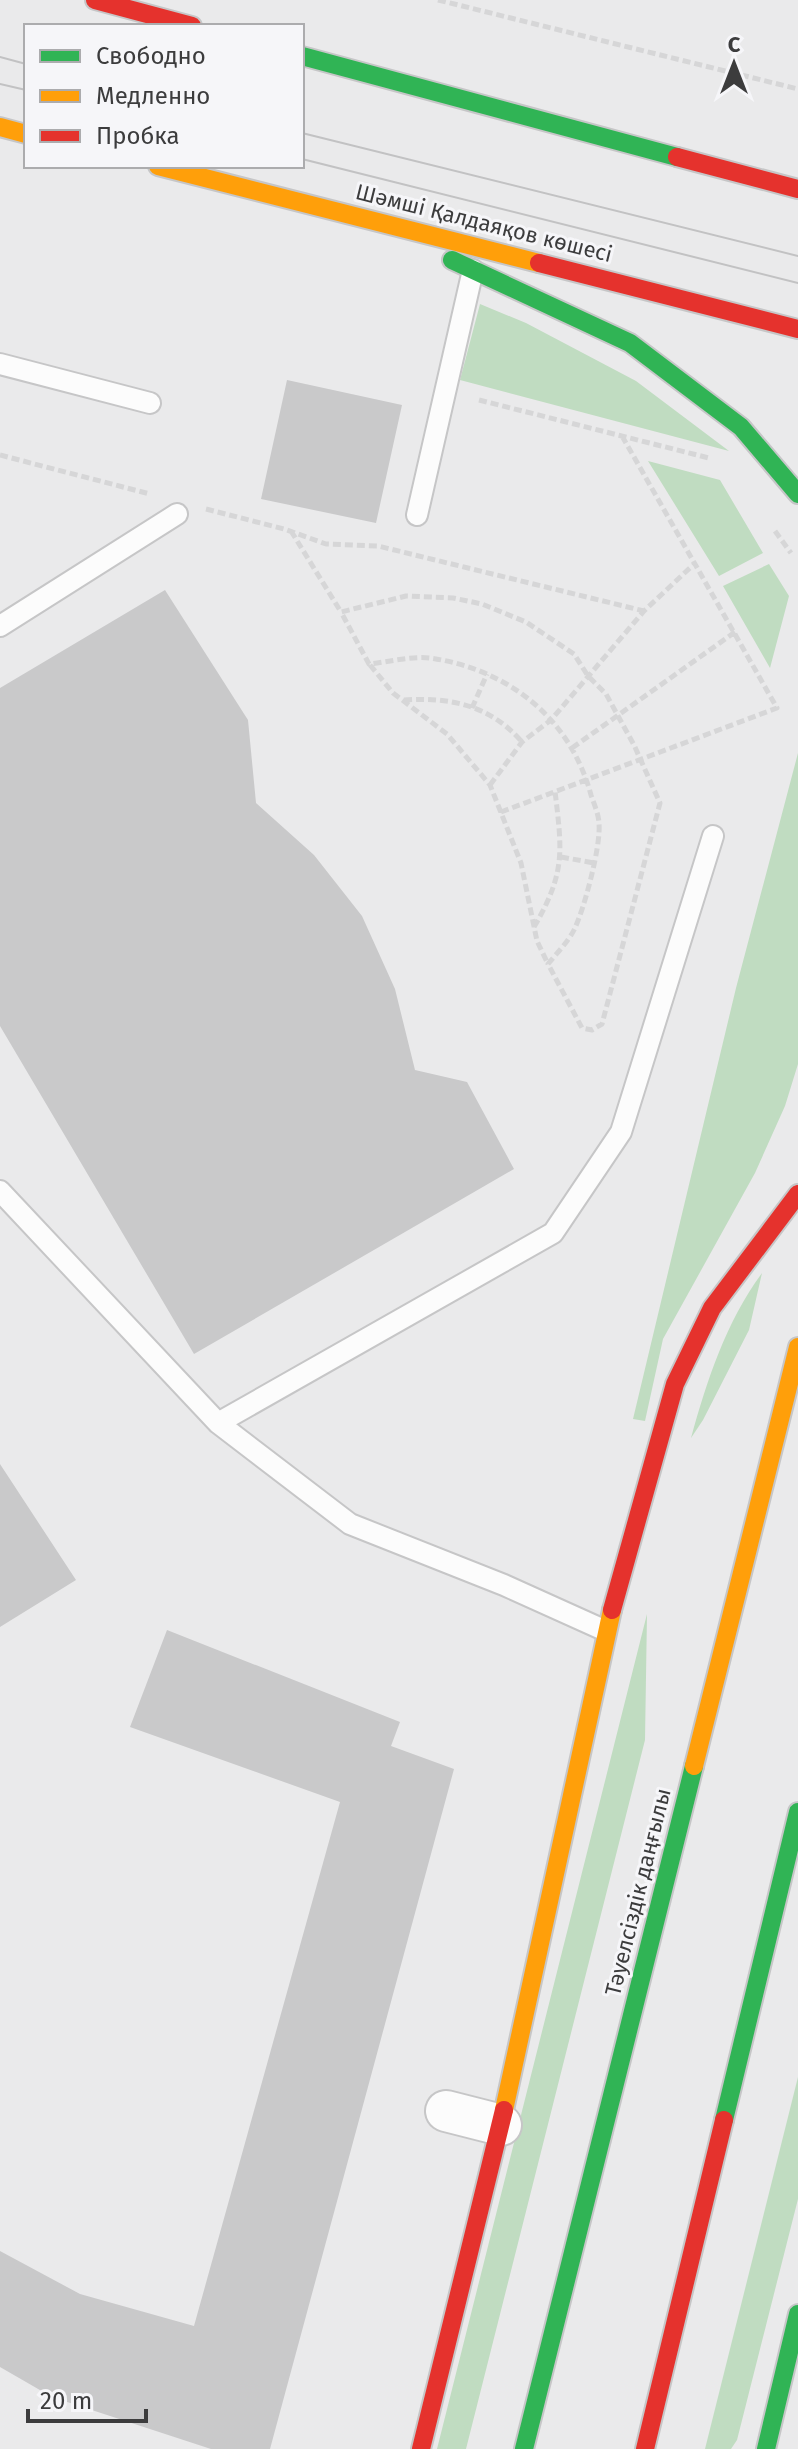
<svg xmlns="http://www.w3.org/2000/svg" width="798" height="2449" font-family="'Fira Sans',sans-serif">
<style>
.green{fill:#c0dcc1}
.building{fill:#c9c9ca}
.lines{fill:none;stroke-linecap:round;stroke-linejoin:round}
.lane-casing{stroke:#c6c6c7;stroke-width:24}
.street-casing{stroke:#c6c6c7;stroke-width:44}
.fast-casing{stroke:#c6c6c7;stroke-width:22}
.slow-casing{stroke:#c6c6c7;stroke-width:22}
.jam-casing{stroke:#c6c6c7;stroke-width:22}
.path{stroke:#d6d6d7;stroke-width:5;stroke-dasharray:8 4;stroke-linecap:butt}
.lane{stroke:#fcfcfc;stroke-width:20}
.street{stroke:#fcfcfc;stroke-width:40}
.fast{stroke:#30b455;stroke-width:18}
.slow{stroke:#ff9f0a;stroke-width:18}
.jam{stroke:#e5322d;stroke-width:18}
.tram{stroke:#c2c2c3;stroke-width:2}
.labels{text-anchor:middle;dominant-baseline:central;stroke-width:6;stroke-linejoin:round;paint-order:stroke}
.street-label{font-size:22px;fill:#3c3c3d;stroke:#f6f6f9}
</style>
<rect width="100%" height="100%" fill="#eaeaeb"/>
<!-- green -->
<path class="green" d="M 480,304 L 526,323 L 636,381 L 729,451 L 460,380 Z
M 648,461 L 720,480 L 763,553 L 719,576 Z
M 769,564 L 789,596 L 770,668 L 723,586 Z
M 798,753 L 798,1064 L 785,1106 L 755,1173 L 663,1339 L 645,1421 L 633,1419 L 736,988 Z
M 762,1273 L 749,1330 L 703,1420 L 691,1438 C 707,1380 726,1322 762,1273 Z
M 647,1614 L 645,1740 L 466,2449 L 437,2449 Z
M 798,2077 L 798,2199 L 737,2440 L 731,2449 L 705,2449 Z"/>
<!-- building -->
<path class="building" d="M 287,380 L 402,405 L 376,523 L 261,499 Z
M 165,590 L 248,720 L 256,803 L 314,855 L 362,916 L 395,989 L 415,1070 L 467,1082 L 514,1169 L 194,1354 L 0,1026 L 0,688 Z
M 0,1464 L 76,1580 L 0,1627 Z
M 167,1630 L 400,1722 L 391,1746 L 454,1769 L 270,2449 L 211,2449 L 52,2397 L 0,2367 L 0,2251 L 80,2294 L 194,2326 L 340,1802 L 130,1727 Z"/>
<g class="lines">
<defs>
<path id="lane" d="M 0,364 L 150,403
M 417,515 L 473,270
M 0,626 L 177,514
M 0,1191 L 218,1423 L 350,1524 L 504,1585 L 606,1631
M 218,1423 L 553,1233 L 621,1132 L 713,836"/>
<path id="street" d="M 446,2111 L 501,2125"/>
<path id="fast" d="M 302,56 L 677,157
M 452,260 L 630,343 L 741,427 L 798,494
M 724,2120 L 798,1812
M 524,2449 L 694,1766
M 766,2449 L 798,2314"/>
<path id="slow" d="M 0,127 L 26,134
M 158,166 L 539,263
M 694,1766 L 798,1347
M 504,2110 L 612,1610"/>
<path id="jam" d="M 95,0 L 192,26
M 677,157 L 798,189
M 539,263 L 798,329
M 612,1610 L 675,1384 L 712,1308 L 798,1194
M 421,2449 L 504,2110
M 645,2449 L 724,2120"/>
</defs>
<!-- lane casing -->
<use href="#lane" class="lane-casing"/>
<!-- street casing -->
<use href="#street" class="street-casing"/>
<!-- fast casing -->
<use href="#fast" class="fast-casing"/>
<!-- slow casing -->
<use href="#slow" class="slow-casing"/>
<!-- jam casing -->
<use href="#jam" class="jam-casing"/>
<!-- path -->
<path class="path" d="M 438,0 L 798,89
M 479,400 L 709,458
M 0,455 L 150,494
M 206,509 L 284,529 L 326,544 L 378,546 L 644,611
M 291,531 L 341,612 L 406,596 L 453,598 L 482,604 L 526,622 L 574,654 L 588,676 L 606,694 L 634,745 L 660,803 L 602,1024 L 592,1030 L 582,1028 L 548,964 C 556,954 568,942 574,930 C 584,910 601,846 599,824 C 599,815 594,804 591,795 C 570,717 507,669 430,658 C 411,656 388,662 369,664 L 341,612
M 775,531 L 791,553
M 370,665 L 393,693 L 447,734 L 490,785 L 521,863 L 537,941 L 548,964
M 404,700 C 450,697 490,705 522,742
M 472,708 L 487,674
M 572,748 L 735,632
M 490,785 L 522,742 L 551,720 L 644,611 L 693,565
M 501,812 L 777,708 L 622,436
M 561,857 L 594,863
M 534,927 C 566,872 562,851 555,791"/>
<!-- lane -->
<use href="#lane" class="lane"/>
<!-- street -->
<use href="#street" class="street"/>
<!-- fast -->
<use href="#fast" class="fast"/>
<!-- slow -->
<use href="#slow" class="slow"/>
<!-- jam -->
<use href="#jam" class="jam"/>
<!-- tram -->
<path class="tram" d="M 0,57 L 26,64
M 0,84 L 26,90
M 302,133 L 798,256
M 302,159 L 798,283"/>
</g>
<g class="labels">
<!-- street labels -->
<g class="street-label">
<text transform="translate(484 223) rotate(14)">Шәмші Қалдаяқов көшесі</text>
<text transform="translate(638 1892) rotate(-76)">Тәуелсіздік даңғылы</text>
</g>
</g>
<!-- legend -->
<rect x="24" y="24" width="280" height="144" fill="#f6f6f9" stroke="#acacae" stroke-width="2"/>
<rect x="40" y="50" width="40" height="12" fill="#30b455" stroke="#acacae" stroke-width="2"/>
<text x="96" y="64" font-size="24" fill="#3c3c3d">Свободно</text>
<rect x="40" y="90" width="40" height="12" fill="#ff9f0a" stroke="#acacae" stroke-width="2"/>
<text x="96" y="104" font-size="24" fill="#3c3c3d">Медленно</text>
<rect x="40" y="130" width="40" height="12" fill="#e5322d" stroke="#acacae" stroke-width="2"/>
<text x="96" y="144" font-size="24" fill="#3c3c3d">Пробка</text>
<!-- north arrow -->
<g transform="translate(734 64)" stroke="#f6f6f9" stroke-width="6" paint-order="stroke">
<path d="M0-6L14 30L0 20L-14 30Z" fill="#3c3c3d"/>
<text y="-12" font-size="22" font-weight="bold" text-anchor="middle" fill="#3c3c3d">С</text>
</g>
<!-- scale -->
<path d="M28 2409v12h118v-12" fill="none" stroke="#3c3c3d" stroke-width="4"/>
<text x="40" y="2409" font-size="24" fill="#3c3c3d" stroke="#f6f6f9" stroke-width="6" paint-order="stroke">20 m</text>
</svg>
